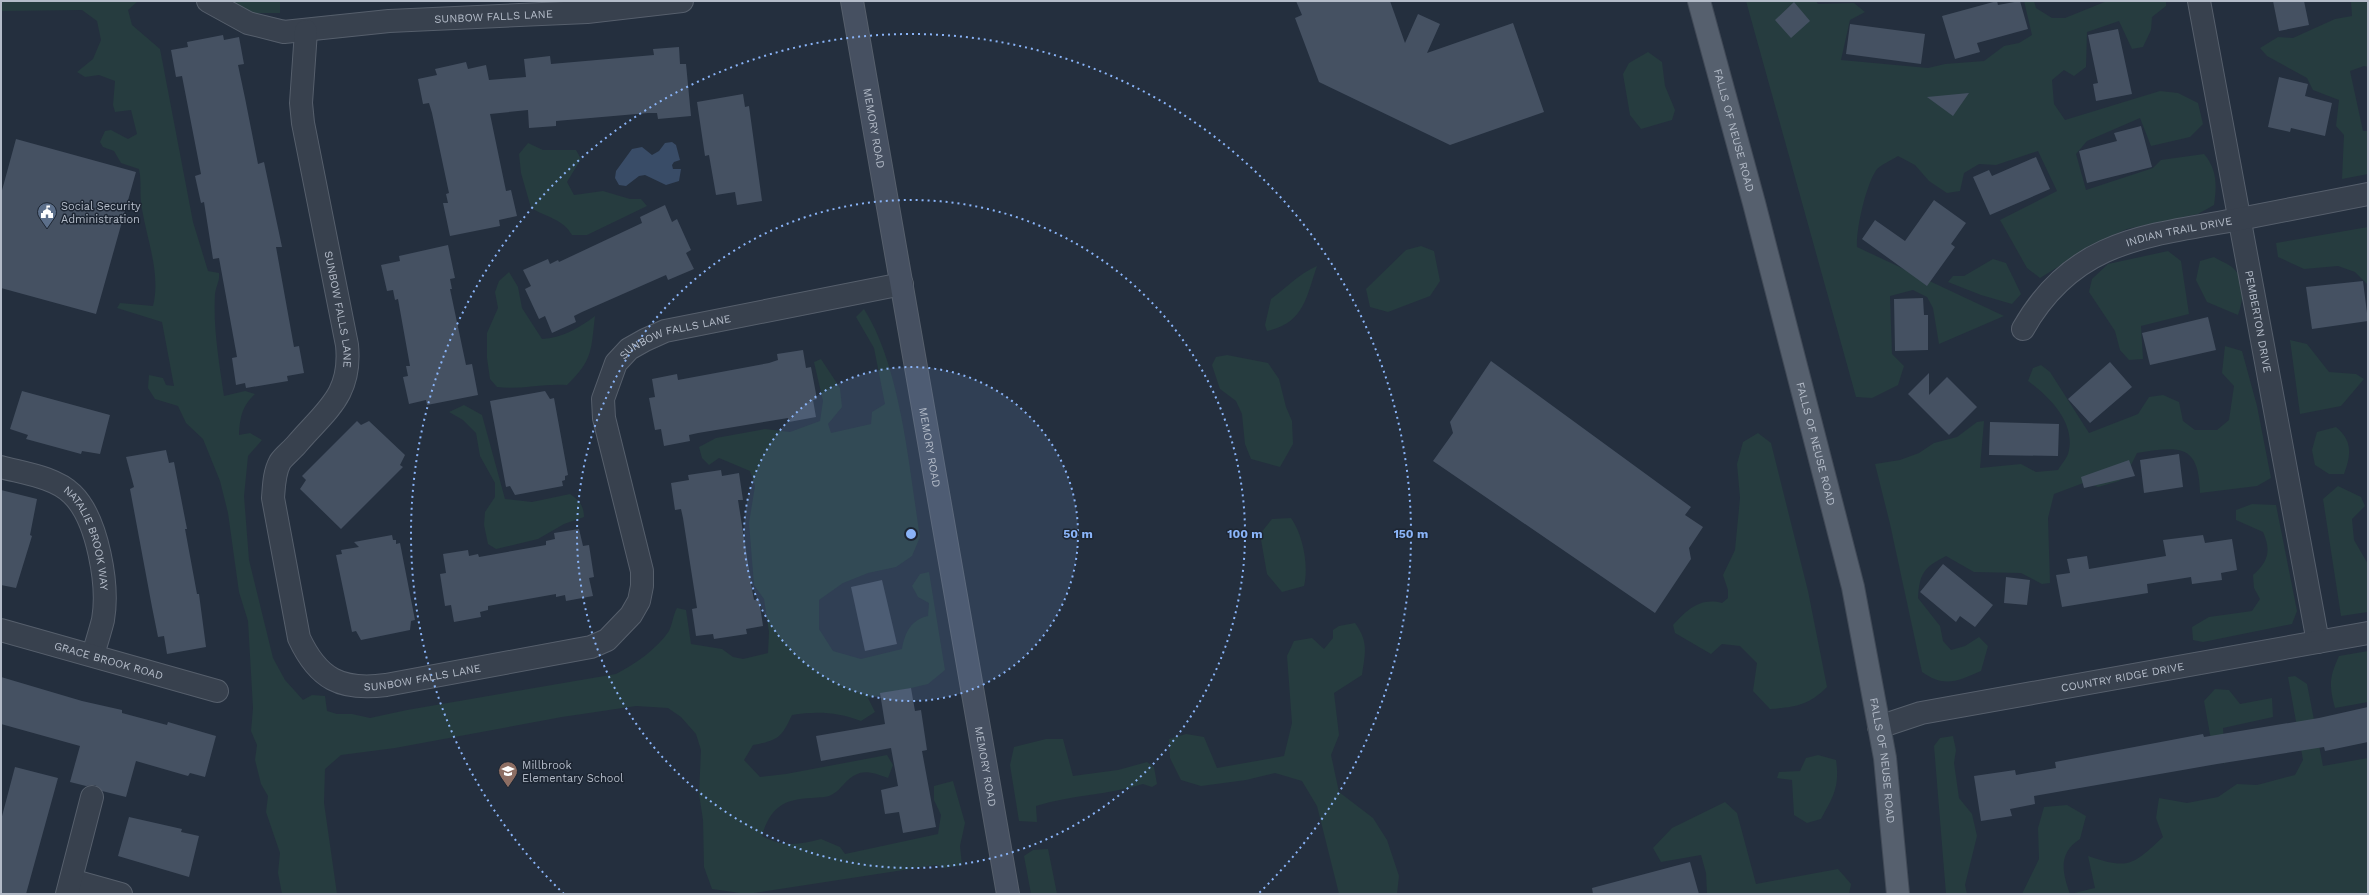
<svg xmlns="http://www.w3.org/2000/svg" width="2369" height="895" font-family="'Work Sans',sans-serif">
<style>
.green{fill:#263c3f}
.water{fill:#394c67}
.building{fill:#455162}
.lines{fill:none;stroke-linecap:round;stroke-linejoin:round}
.street-casing{stroke:#565f6c;stroke-width:24}
.secondary-casing{stroke:#565f6c;stroke-width:24}
.primary-casing{stroke:#414a57;stroke-width:24}
.street{stroke:#38414e;stroke-width:22}
.secondary{stroke:#465061;stroke-width:22}
.primary{stroke:#56606e;stroke-width:22}
.ring{fill:none;stroke:#8ab4f8;stroke-width:2;stroke-dasharray:2 4}
.labels{text-anchor:middle;dominant-baseline:central;stroke-width:3;stroke-linejoin:round;paint-order:stroke}
.street-label{font-size:11px;fill:#b4bcc9;stroke:#1d2633}
.poi-label{font-size:11px;fill:#b4bcc9;stroke:#1d2633;text-anchor:start}
.centre{fill:#8ab4f8;stroke:#1d2633;stroke-width:2}
.ring-label{font-size:12px;text-anchor:middle;font-weight:bold;fill:#8ab4f8;stroke:#1d2633;stroke-width:3;stroke-linejoin:round;paint-order:stroke}
</style>
<rect width="100%" height="100%" fill="#242f3e"/>
<!-- green -->
<path class="green" d="M 1,1 L 138,1 L 128,10 L 132,25 L 160,49 L 193,222 L 208,271 L 219,273 C 220,281 216,286 215,294 C 213,328 219,362 224,396 L 245,391 L 255,394 C 242,406 240,417 239,435 L 250,433 L 262,440 L 248,456 L 244,496 L 249,560 L 273,658 L 285,680 L 303,700 L 312,695 L 325,696 L 327,711 L 337,714 L 352,714 L 370,718 L 407,710 L 616,674 C 635,664 656,650 669,631 C 672,626 673,615 677,608 L 686,610 L 691,644 L 722,649 L 733,657 L 743,659 L 768,653 L 769,632 L 764,599 L 754,585 L 749,523 L 755,486 L 750,471 L 719,458 L 709,465 L 702,458 L 699,447 L 716,438 L 765,429 L 790,432 L 820,421 L 823,401 L 814,362 L 821,359 L 840,388 L 842,407 L 828,424 L 831,433 L 871,424 L 872,412 L 885,404 L 874,348 L 856,317 L 864,309 C 901,367 909,468 920,537 L 912,556 L 896,567 L 868,573 L 843,583 L 819,600 L 819,629 L 833,651 L 861,659 L 902,649 C 905,632 911,620 928,616 L 929,603 L 918,597 L 912,586 L 920,574 L 929,572 L 945,670 L 928,684 L 868,698 L 875,712 L 861,721 C 837,712 817,711 792,715 C 781,738 779,740 753,745 L 744,760 L 760,777 L 786,774 L 887,755 L 893,765 L 888,778 C 869,771 859,768 844,784 C 841,787 837,792 833,794 C 827,798 819,797 812,798 C 783,799 770,808 762,836 C 782,847 799,845 821,839 L 840,847 L 845,854 L 938,834 L 941,815 L 934,800 L 934,786 L 953,781 L 965,823 L 960,846 L 962,865 L 944,868 L 936,865 L 747,894 L 712,889 L 704,867 L 703,820 L 699,794 L 701,750 L 696,734 L 681,717 L 668,708 L 636,706 L 562,717 L 395,748 L 341,755 L 325,769 L 324,803 L 337,894 L 282,894 L 278,873 L 280,853 L 266,812 L 268,796 L 261,784 L 255,760 L 257,745 L 251,731 L 253,708 L 248,621 L 239,592 L 228,513 L 220,481 L 203,439 L 186,423 L 178,406 L 155,399 L 148,388 L 149,375 L 163,378 L 166,385 L 174,386 L 162,322 L 117,308 L 120,303 L 153,306 C 161,274 147,240 142,209 C 139,196 142,182 139,169 L 121,163 L 114,151 L 103,147 L 100,142 L 105,131 L 111,130 L 128,139 L 137,134 L 131,110 L 115,112 L 113,105 L 115,81 L 99,75 L 85,77 L 77,72 L 93,59 L 101,40 L 97,21 L 82,10 L 1,11 Z
M 225,1 L 280,1 L 280,13 L 253,13 Z
M 1746,1 L 1816,1 L 1818,4 L 1854,3 L 1865,12 L 1850,20 L 1841,60 L 1928,68 L 1945,64 L 1984,61 L 2004,46 L 2019,43 L 2032,35 L 2024,1 L 2034,1 L 2036,8 L 2052,18 L 2065,18 L 2107,1 L 2166,1 L 2166,6 L 2152,17 L 2151,30 L 2143,47 L 2132,49 L 2119,21 L 2087,32 L 2086,67 L 2074,76 L 2064,70 L 2052,80 L 2054,104 L 2065,120 L 2160,91 L 2178,93 L 2198,103 L 2203,124 L 2190,137 L 2151,146 L 2140,118 L 2087,141 L 2076,154 L 2086,190 L 2153,168 L 2161,160 L 2204,154 C 2217,169 2217,185 2214,205 L 2198,214 L 2127,229 L 2100,241 L 2040,278 L 2027,268 L 2000,220 L 2057,191 L 2038,151 L 1996,165 L 1979,164 L 1964,173 L 1960,191 L 1947,193 L 1929,181 L 1915,165 L 1898,156 C 1892,160 1882,164 1877,169 C 1866,184 1856,229 1857,247 L 2004,316 L 1939,344 L 1933,308 L 1927,297 L 1913,290 L 1890,296 L 1892,354 L 1904,366 L 1898,385 L 1872,398 L 1856,397 Z
M 2351,1 L 2368,1 L 2368,67 L 2364,66 L 2350,71 L 2363,131 L 2368,131 L 2368,174 L 2342,179 L 2344,135 L 2336,126 L 2339,100 L 2313,90 L 2307,78 L 2267,56 L 2260,48 L 2278,37 L 2293,38 L 2335,19 L 2352,16 Z
M 1648,52 L 1662,62 L 1665,86 L 1675,110 L 1672,120 L 1641,129 L 1630,115 L 1623,74 L 1629,63 Z
M 528,143 L 543,150 L 576,150 L 581,159 L 567,182 L 574,195 L 603,191 L 630,199 L 641,199 L 647,206 L 587,235 L 572,235 C 563,219 546,217 531,208 L 521,173 L 519,154 Z
M 2368,227 L 2368,287 L 2367,284 L 2355,272 L 2338,266 L 2304,269 L 2278,257 L 2276,243 Z
M 1421,246 L 1434,251 L 1440,281 L 1430,296 L 1388,312 L 1370,307 L 1366,289 L 1406,250 Z
M 2168,251 L 2181,261 L 2189,314 L 2141,326 L 2143,359 L 2129,360 L 2120,350 L 2115,331 L 2089,292 L 2092,279 L 2108,264 Z
M 2214,257 C 2220,261 2229,264 2233,268 C 2247,281 2243,300 2238,315 L 2207,302 L 2196,280 L 2200,261 Z
M 1993,259 L 2006,263 L 2021,294 L 2012,304 L 1981,295 L 1948,282 L 1953,276 L 1964,276 Z
M 1317,266 C 1306,298 1304,323 1267,331 L 1265,325 L 1271,299 C 1287,287 1299,274 1317,266 Z
M 509,272 L 518,287 L 522,308 L 542,339 C 562,338 579,328 595,316 C 591,350 593,360 567,385 C 543,383 520,390 497,387 L 490,379 L 487,358 L 487,333 L 498,308 L 495,292 L 499,281 Z
M 2290,340 L 2307,344 L 2329,372 L 2356,374 L 2364,379 L 2341,406 L 2300,414 Z
M 2225,346 L 2242,351 L 2257,406 L 2271,478 L 2257,486 L 2200,493 C 2199,442 2178,447 2137,453 L 2128,471 L 2119,481 L 2098,487 L 2086,482 L 2054,494 L 2048,518 L 2050,583 L 2042,584 L 2021,573 L 1974,572 L 1946,556 C 1923,568 1920,573 1918,598 L 1940,626 L 1943,641 L 1951,650 L 1965,646 L 1979,637 L 1988,646 L 1981,671 C 1958,681 1944,688 1922,672 L 1890,524 L 1875,464 L 1900,460 L 1919,453 L 1934,443 L 1957,437 L 1977,422 L 1984,421 L 1980,468 L 2021,464 L 2036,472 L 2058,470 C 2061,465 2066,459 2068,454 C 2077,424 2050,397 2028,381 L 2033,368 L 2041,365 L 2050,372 L 2089,433 L 2138,414 L 2149,397 L 2163,395 L 2179,402 L 2183,421 L 2195,430 L 2217,430 L 2229,420 L 2234,386 L 2222,373 Z
M 1227,355 L 1268,363 L 1279,379 L 1286,407 L 1292,421 L 1293,444 L 1280,467 L 1251,459 L 1245,444 L 1242,414 L 1236,401 L 1220,389 L 1212,365 L 1216,357 Z
M 464,405 L 482,415 L 505,499 L 532,502 L 570,494 C 579,500 584,506 584,517 L 564,524 L 538,539 L 496,549 L 488,544 L 484,525 L 485,512 L 495,497 L 495,483 L 480,456 L 476,433 L 463,420 L 449,412 Z
M 2336,427 C 2353,441 2351,455 2344,474 L 2329,474 L 2315,465 L 2312,450 L 2317,432 Z
M 1758,433 L 1771,443 L 1808,591 L 1827,687 C 1808,706 1795,707 1770,709 L 1753,691 L 1757,663 L 1740,646 L 1722,644 L 1711,654 L 1675,633 L 1673,625 C 1687,610 1700,597 1722,603 L 1728,598 L 1728,590 L 1723,575 L 1735,550 L 1740,498 L 1737,464 L 1743,442 Z
M 2338,486 L 2361,497 L 2365,506 L 2352,519 L 2354,540 L 2368,564 L 2368,612 L 2341,616 L 2323,499 Z
M 2252,504 L 2276,505 L 2297,611 L 2292,624 L 2203,642 L 2193,640 L 2192,627 L 2209,617 L 2252,611 L 2260,599 L 2254,588 L 2253,575 C 2269,561 2271,550 2263,532 L 2236,520 L 2236,510 Z
M 1291,518 C 1303,535 1309,566 1304,586 L 1282,592 L 1267,574 L 1260,534 L 1272,519 Z
M 1355,623 C 1369,642 1365,653 1362,675 L 1334,693 L 1339,735 L 1331,755 L 1339,792 L 1373,818 L 1387,840 L 1399,876 L 1397,894 L 1339,894 L 1317,806 L 1302,781 L 1275,773 L 1246,780 L 1201,786 L 1181,780 L 1170,758 L 1169,739 L 1186,734 L 1204,737 L 1217,768 L 1284,756 L 1292,723 L 1287,656 L 1294,641 L 1312,638 L 1324,649 L 1333,638 L 1333,630 L 1339,626 Z
M 2368,651 L 2368,702 L 2335,708 C 2329,685 2329,678 2339,656 Z
M 2295,676 L 2307,684 L 2323,766 L 2368,758 L 2368,894 L 2022,894 L 2039,859 L 2038,828 L 2044,807 L 2067,805 L 2086,816 L 2080,839 C 2058,853 2062,872 2070,894 L 2095,888 L 2088,856 C 2129,870 2133,865 2163,837 L 2156,818 L 2159,798 L 2187,803 L 2218,797 L 2237,784 L 2257,785 L 2295,775 L 2303,760 L 2288,677 Z
M 2215,689 L 2229,690 L 2240,704 L 2272,698 L 2273,717 L 2223,728 L 2225,764 L 2213,751 L 2204,701 Z
M 1953,736 L 1956,750 L 1954,763 L 1959,798 L 1972,814 L 1977,836 L 1965,885 L 1967,894 L 1946,894 L 1934,746 L 1940,738 Z
M 1046,739 L 1063,739 L 1073,776 L 1118,770 L 1147,762 L 1154,767 L 1157,784 L 1152,787 L 1143,784 C 1108,795 1071,795 1036,806 L 1037,822 L 1019,821 L 1010,765 L 1014,747 Z
M 1818,755 L 1836,760 C 1840,787 1833,797 1821,819 L 1807,823 L 1794,815 L 1792,780 L 1777,778 L 1779,772 L 1800,771 L 1806,758 Z
M 1725,802 L 1737,813 L 1756,884 L 1838,869 L 1851,884 L 1849,894 L 1707,894 L 1706,873 L 1701,855 L 1661,862 L 1653,848 L 1672,828 Z
M 1048,849 L 1057,894 L 1031,894 L 1024,856 L 1033,850 Z"/>
<!-- water -->
<path class="water" d="M 672,142 L 676,145 L 680,160 L 674,162 L 672,165 L 673,169 L 681,169 L 679,181 L 666,185 L 645,175 L 639,176 L 626,186 L 619,185 L 615,178 L 616,171 L 632,149 L 642,147 L 652,155 L 659,151 L 665,143 Z"/>
<!-- building -->
<path class="building" d="M 1296,1 L 1390,1 L 1405,43 L 1418,14 L 1440,24 L 1427,53 L 1513,23 L 1544,112 L 1450,145 L 1319,82 L 1295,18 L 1302,15 Z
M 1997,1 L 1998,5 L 2020,1 L 2028,29 L 1977,43 L 1980,52 L 1955,59 L 1942,16 Z
M 2273,1 L 2304,1 L 2309,25 L 2279,31 Z
M 1794,2 L 1810,21 L 1791,38 L 1775,20 Z
M 1850,24 L 1925,34 L 1921,64 L 1846,54 Z
M 2118,29 L 2132,94 L 2096,101 L 2093,84 L 2098,83 L 2088,35 Z
M 223,35 L 224,40 L 239,37 L 244,64 L 238,65 L 245,98 L 258,164 L 264,162 L 282,247 L 276,247 L 294,347 L 299,346 L 304,373 L 287,376 L 288,381 L 246,388 L 245,383 L 236,385 L 232,358 L 237,357 L 219,258 L 213,259 L 204,202 L 201,203 L 195,176 L 201,174 L 182,76 L 176,77 L 171,50 L 188,47 L 187,42 Z
M 679,47 L 680,64 L 686,64 L 691,116 L 658,119 L 657,113 L 648,113 L 556,121 L 556,126 L 529,128 L 528,110 L 490,114 L 506,191 L 511,190 L 517,216 L 499,220 L 500,226 L 450,236 L 443,203 L 448,203 L 446,194 L 449,193 L 432,113 L 429,103 L 423,104 L 418,79 L 437,75 L 435,69 L 466,62 L 468,69 L 486,65 L 489,80 L 526,77 L 524,59 L 550,56 L 551,64 L 654,55 L 653,49 Z
M 2279,77 L 2308,84 L 2305,96 L 2332,103 L 2325,136 L 2291,128 L 2290,132 L 2268,127 Z
M 1969,93 L 1953,116 L 1927,97 Z
M 743,94 L 745,107 L 749,106 L 762,201 L 737,205 L 735,192 L 716,195 L 709,155 L 705,156 L 697,102 Z
M 2141,126 L 2152,167 L 2087,183 L 2079,151 L 2117,141 L 2114,133 Z
M 16,139 L 136,172 L 96,314 L 1,288 L 1,194 Z
M 2036,157 L 2050,189 L 1990,215 L 1973,177 L 1989,170 L 1992,176 Z
M 1934,200 L 1966,223 L 1951,244 L 1955,247 L 1927,286 L 1862,239 L 1875,220 L 1905,241 Z
M 665,205 L 672,222 L 677,219 L 691,250 L 686,253 L 694,269 L 668,280 L 666,275 L 582,312 L 574,316 L 576,322 L 552,333 L 545,316 L 539,319 L 525,289 L 531,286 L 523,270 L 548,259 L 550,264 L 558,260 L 559,262 L 642,223 L 640,217 Z
M 448,245 L 455,278 L 450,279 L 452,289 L 450,289 L 466,365 L 472,364 L 478,395 L 427,405 L 426,400 L 409,404 L 403,377 L 408,376 L 406,366 L 410,366 L 398,299 L 395,300 L 393,290 L 387,291 L 381,265 L 400,261 L 399,256 Z
M 2363,281 L 2368,321 L 2312,329 L 2306,287 Z
M 1923,298 L 1924,315 L 1928,315 L 1928,350 L 1895,351 L 1894,299 Z
M 2208,317 L 2216,350 L 2150,365 L 2142,333 Z
M 803,350 L 806,368 L 811,367 L 817,399 L 813,400 L 816,417 L 789,422 L 788,418 L 698,433 L 689,435 L 690,441 L 664,446 L 661,429 L 655,430 L 649,398 L 655,397 L 652,379 L 677,374 L 678,380 L 769,363 L 778,360 L 777,354 Z
M 1491,361 L 1691,507 L 1685,515 L 1703,527 L 1689,548 L 1691,559 L 1655,613 L 1433,461 L 1453,433 L 1450,422 Z
M 2110,362 L 2132,387 L 2090,423 L 2068,399 Z
M 1929,373 L 1929,395 L 1947,377 L 1977,407 L 1949,435 L 1908,394 Z
M 22,391 L 110,415 L 100,454 L 82,451 L 81,454 L 26,439 L 28,435 L 10,429 Z
M 545,391 L 550,399 L 554,398 L 568,475 L 565,476 L 565,480 L 562,481 L 563,486 L 515,495 L 510,486 L 506,487 L 490,401 Z
M 357,421 L 361,425 L 369,421 L 405,455 L 400,465 L 403,467 L 341,529 L 300,489 L 306,480 L 302,476 Z
M 1990,422 L 2059,424 L 2058,456 L 1989,455 Z
M 166,450 L 169,463 L 174,462 L 187,529 L 185,529 L 197,594 L 199,594 L 206,647 L 167,654 L 164,636 L 158,637 L 152,607 L 130,489 L 134,487 L 126,457 Z
M 2179,454 L 2183,487 L 2144,493 L 2140,460 Z
M 2129,460 L 2135,476 L 2084,488 L 2081,477 Z
M 721,470 L 722,476 L 739,473 L 743,500 L 738,500 L 752,589 L 754,600 L 759,599 L 763,626 L 746,629 L 747,634 L 714,639 L 713,634 L 696,636 L 692,609 L 697,608 L 683,518 L 681,509 L 675,510 L 671,483 L 689,480 L 688,475 Z
M 1,490 L 37,499 L 30,535 L 32,536 L 16,588 L 1,585 Z
M 579,529 L 583,546 L 589,545 L 594,577 L 589,578 L 593,596 L 566,601 L 565,595 L 556,597 L 556,594 L 488,606 L 488,610 L 480,612 L 481,617 L 454,622 L 451,605 L 445,606 L 440,574 L 446,573 L 443,554 L 468,550 L 469,556 L 478,554 L 479,557 L 546,545 L 546,541 L 555,539 L 554,533 Z
M 392,535 L 393,540 L 396,540 L 396,544 L 400,543 L 415,620 L 411,621 L 410,630 L 361,640 L 356,631 L 352,632 L 336,555 L 342,554 L 341,550 L 359,547 L 354,542 Z
M 2203,535 L 2205,543 L 2232,539 L 2237,570 L 2221,573 L 2222,580 L 2192,584 L 2191,577 L 2147,584 L 2148,593 L 2062,607 L 2056,575 L 2070,573 L 2067,559 L 2087,556 L 2089,569 L 2166,556 L 2163,540 Z
M 1943,564 L 1993,605 L 1975,627 L 1960,616 L 1956,622 L 1920,592 Z
M 2006,577 L 2030,580 L 2027,605 L 2004,603 Z
M 882,580 L 897,644 L 865,651 L 851,587 Z
M 1,677 L 82,701 L 122,710 L 122,713 L 167,725 L 168,722 L 216,736 L 205,777 L 190,773 L 188,776 L 136,761 L 126,797 L 102,791 L 95,785 L 86,786 L 70,782 L 80,746 L 1,724 Z
M 911,688 L 915,711 L 921,710 L 927,750 L 922,751 L 936,827 L 903,833 L 899,812 L 885,814 L 881,790 L 898,786 L 891,748 L 821,761 L 816,736 L 885,724 L 880,693 Z
M 2368,707 L 2368,742 L 2325,751 L 2324,747 L 2217,764 L 2034,796 L 2035,804 L 2010,809 L 2012,816 L 1981,821 L 1974,776 L 2015,770 L 2016,775 L 2056,768 L 2055,762 L 2203,734 L 2204,737 L 2319,718 Z
M 15,767 L 58,778 L 26,894 L 1,894 L 1,820 Z
M 129,817 L 182,829 L 181,832 L 199,836 L 189,877 L 118,856 Z
M 1690,862 L 1699,894 L 1593,894 L 1592,888 Z"/>
<g class="lines">
<defs>
<g id="street">
<path id="s1" d="M 208,1 L 248,23 L 284,32 L 389,21 L 587,12 L 682,1"/>
<path id="s2" d="M 2199,1 L 2318,642"/>
<path id="s3" d="M 306,31 L 301,103 L 303,123 L 347,345 C 352,395 326,410 297,444 C 292,450 284,456 280,462 C 274,473 274,486 273,498 L 299,638 C 318,679 341,691 386,685 L 591,647 L 607,640 L 631,615 L 639,601 L 642,586 L 642,571 L 604,418 L 603,399 L 616,363 L 629,349 L 645,340 L 665,331 L 902,284"/>
<path id="s4" d="M 2023,329 C 2074,239 2147,236 2240,219 C 2283,211 2325,202 2368,194"/>
<path id="s5" d="M 1,467 C 23,473 55,477 72,494 C 98,519 109,586 103,620 C 100,632 96,644 93,655"/>
<path id="s6" d="M 1,630 L 217,691"/>
<path id="s7" d="M 1879,727 L 1921,713 L 2368,633"/>
<path d="M 71,880 L 121,894"/>
<path d="M 67,894 L 92,797"/>
</g>
<g id="secondary">
<path id="s8" d="M 852,1 L 1008,894"/>
</g>
<g id="primary">
<path id="s9" d="M 1699,1 L 1754,203 L 1853,587 L 1885,758 L 1898,894"/>
</g>
</defs>
<!-- street casing -->
<use href="#street" class="street-casing"/>
<!-- secondary casing -->
<use href="#secondary" class="secondary-casing"/>
<!-- primary casing -->
<use href="#primary" class="primary-casing"/>
<!-- street -->
<use href="#street" class="street"/>
<!-- secondary -->
<use href="#secondary" class="secondary"/>
<!-- primary -->
<use href="#primary" class="primary"/>
</g>
<!-- distance rings -->
<circle cx="911" cy="534" r="167" fill="#8ab4f8" fill-opacity=".12"/>
<g class="ring">
<circle cx="911" cy="534" r="167"/>
<circle cx="911" cy="534" r="334"/>
<path d="M564 894A500 500 0 1 1 1258 894"/>
</g>
<!-- icons -->
<defs>
<symbol id="civic-pin" viewBox="-11 -11 22 30"><path d="M0 17L-7.5 6A9.5 9.5 0 1 1 7.5 6Z" fill="#5c6f8a" stroke="#1d2633"/><path d="M-.6-6.5H3V-4.5H.6V-3L4-1V1h2V6H-6V1h2V-1L-.6-3ZM-1.2 2.5V6h2.4V2.5Z" fill="#fff"/></symbol>
<symbol id="school-pin" viewBox="-11 -11 22 30"><path d="M0 17L-7.5 6A9.5 9.5 0 1 1 7.5 6Z" fill="#8d6e63" stroke="#1d2633"/><path d="M0-5L7-2L0 1L-7-2ZM-4 1L0 2.5L4 1V4Q0 6-4 4Z" fill="#fff"/></symbol>
</defs>
<g fill-rule="evenodd">
<use href="#civic-pin" x="36" y="201" width="22" height="30"/>
<use href="#school-pin" x="497" y="760" width="22" height="30"/>
</g>
<g class="labels">
<!-- street labels -->
<g class="street-label">
<text stroke="none"><textPath href="#s1" startOffset="293">SUNBOW FALLS LANE</textPath></text>
<text stroke="none"><textPath href="#s8" startOffset="129">MEMORY ROAD</textPath></text>
<text stroke="none"><textPath href="#s9" startOffset="134">FALLS OF NEUSE ROAD</textPath></text>
<text stroke="none"><textPath href="#s4" startOffset="192">INDIAN TRAIL DRIVE</textPath></text>
<text stroke="none"><textPath href="#s3" startOffset="282">SUNBOW FALLS LANE</textPath></text>
<text stroke="none"><textPath href="#s2" startOffset="326">PEMBERTON DRIVE</textPath></text>
<text stroke="none"><textPath href="#s3" startOffset="1336">SUNBOW FALLS LANE</textPath></text>
<text stroke="none"><textPath href="#s9" startOffset="458">FALLS OF NEUSE ROAD</textPath></text>
<text stroke="none"><textPath href="#s8" startOffset="453">MEMORY ROAD</textPath></text>
<text stroke="none"><textPath href="#s5" startOffset="124">NATALIE BROOK WAY</textPath></text>
<text stroke="none"><textPath href="#s6" startOffset="112">GRACE BROOK ROAD</textPath></text>
<text stroke="none"><textPath href="#s3" startOffset="784">SUNBOW FALLS LANE</textPath></text>
<text stroke="none"><textPath href="#s7" startOffset="249">COUNTRY RIDGE DRIVE</textPath></text>
<text stroke="none"><textPath href="#s9" startOffset="782">FALLS OF NEUSE ROAD</textPath></text>
<text stroke="none"><textPath href="#s8" startOffset="777">MEMORY ROAD</textPath></text>
</g>
<!-- poi labels -->
<g class="poi-label">
<text x="61" y="206">Social Security<tspan x="61" dy="13">Administration</tspan></text>
<text x="522" y="765">Millbrook<tspan x="522" dy="13">Elementary School</tspan></text>
</g>
</g>
<circle cx="911" cy="534" r="6" class="centre"/>
<g class="ring-label">
<text x="1078" y="538">50 m</text>
<text x="1245" y="538">100 m</text>
<text x="1411" y="538">150 m</text>
</g>
<!-- border -->
<rect width="2369" height="895" fill="none" stroke="#b4bcc9" stroke-width="4"/>
</svg>
